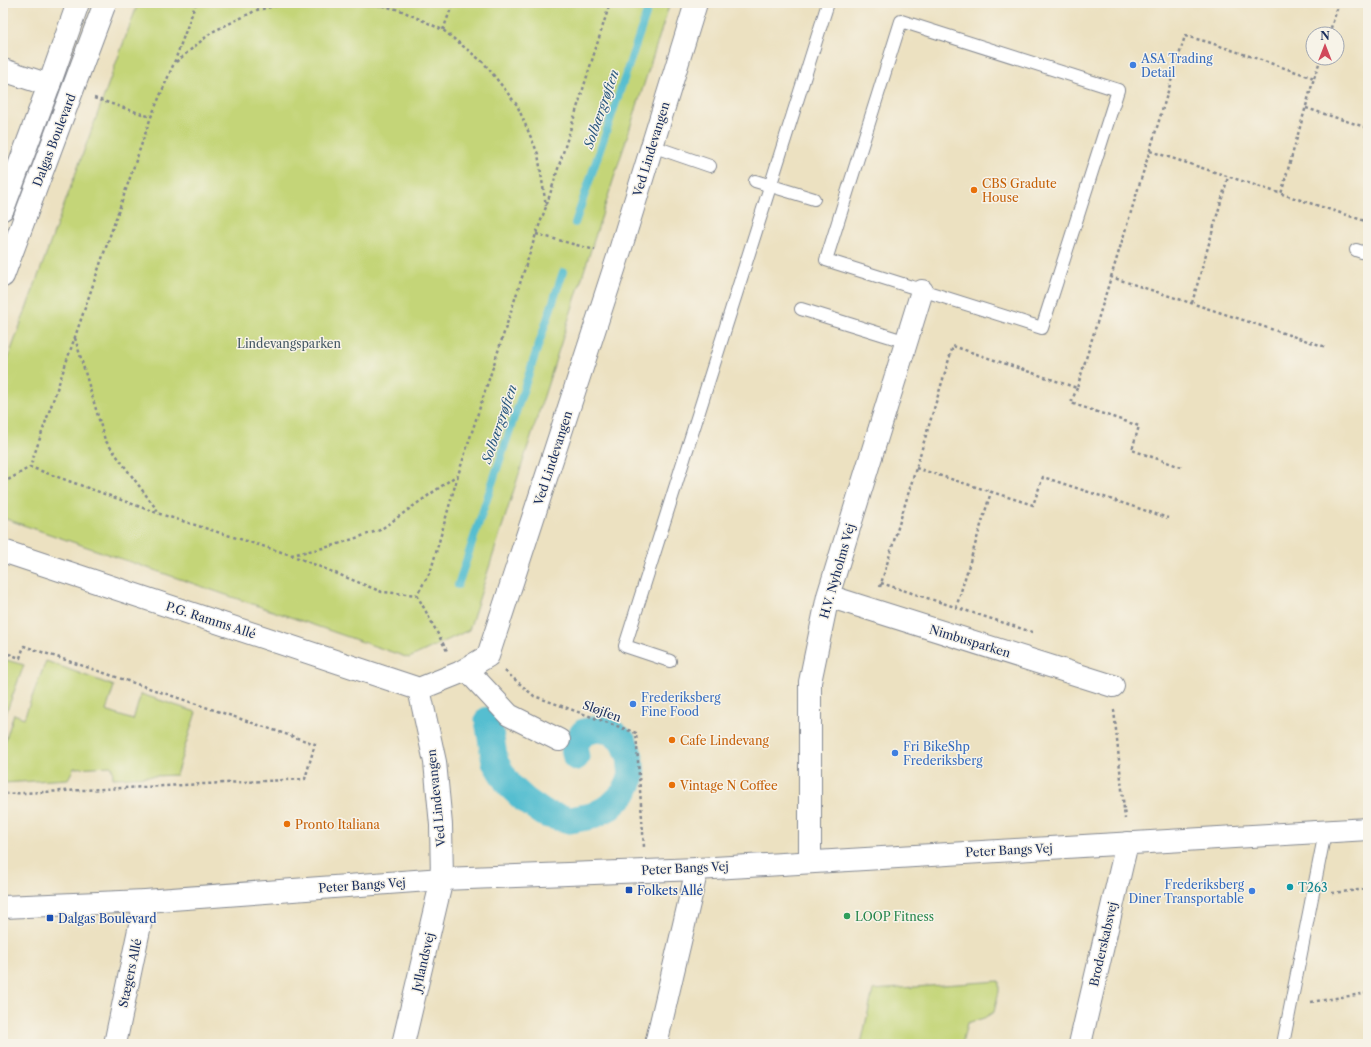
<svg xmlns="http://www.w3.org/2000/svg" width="1371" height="1047" font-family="'Libre Caslon Text',serif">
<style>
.green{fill:#c4d578;stroke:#70826b}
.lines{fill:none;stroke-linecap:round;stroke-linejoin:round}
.stream{stroke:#54bed0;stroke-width:8}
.canal{stroke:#54bed0;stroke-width:27}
.lane-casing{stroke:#848890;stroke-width:14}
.street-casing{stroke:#848890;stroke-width:24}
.secondary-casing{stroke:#848890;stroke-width:24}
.path{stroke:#848890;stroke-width:2.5;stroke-dasharray:3 3;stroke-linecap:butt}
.lane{stroke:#fff;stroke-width:12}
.street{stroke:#fff;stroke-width:22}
.secondary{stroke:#fff;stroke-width:22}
.shop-dot{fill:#3f7fe0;stroke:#f7f3e8;stroke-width:1.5}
.food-dot{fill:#e8710a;stroke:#f7f3e8;stroke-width:1.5}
.culture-dot{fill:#0f9aa8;stroke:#f7f3e8;stroke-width:1.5}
.transit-dot{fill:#1a4fb4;stroke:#f7f3e8;stroke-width:1.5}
.leisure-dot{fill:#2e9e5b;stroke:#f7f3e8;stroke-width:1.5}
.labels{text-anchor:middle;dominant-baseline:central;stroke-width:3;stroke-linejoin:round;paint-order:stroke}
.shop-label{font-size:12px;fill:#366cbe;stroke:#f7f3e8;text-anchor:start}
.street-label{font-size:12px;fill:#1b2f5e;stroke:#f7f3e8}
.food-label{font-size:12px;fill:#c56008;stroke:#f7f3e8;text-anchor:start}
.park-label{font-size:12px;fill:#455864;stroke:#f7f3e8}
.culture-label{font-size:12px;fill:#0d838f;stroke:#f7f3e8;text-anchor:start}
.transit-label{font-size:12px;fill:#164399;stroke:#f7f3e8;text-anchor:start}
.leisure-label{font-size:12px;fill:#27864d;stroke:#f7f3e8;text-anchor:start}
.water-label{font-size:13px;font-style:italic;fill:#2c5a80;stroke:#f7f3e8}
</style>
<rect width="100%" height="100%" fill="#f7f3e8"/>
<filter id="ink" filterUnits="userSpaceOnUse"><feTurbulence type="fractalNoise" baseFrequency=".025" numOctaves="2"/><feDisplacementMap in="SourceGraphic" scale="8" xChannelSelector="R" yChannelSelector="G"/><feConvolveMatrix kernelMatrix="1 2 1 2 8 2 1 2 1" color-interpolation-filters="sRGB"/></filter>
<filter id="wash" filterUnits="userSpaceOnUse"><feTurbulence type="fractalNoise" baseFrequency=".012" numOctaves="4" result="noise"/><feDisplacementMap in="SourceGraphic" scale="16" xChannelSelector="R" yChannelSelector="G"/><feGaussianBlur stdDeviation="0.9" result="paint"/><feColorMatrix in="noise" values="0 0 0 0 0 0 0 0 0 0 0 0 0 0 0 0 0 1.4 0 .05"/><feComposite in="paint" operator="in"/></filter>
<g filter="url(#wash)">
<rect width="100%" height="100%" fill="#ece1c1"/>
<!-- green -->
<path class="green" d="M 138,3 L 670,3 L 469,630 L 409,658 L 3,518 L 3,372 Z
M 3,659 L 24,665 L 3,721 Z
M 46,661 L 114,686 L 106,711 L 133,720 L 141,694 L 196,712 L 176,775 L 113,778 L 112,766 L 74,768 L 68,779 L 3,783 L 3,748 L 14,714 L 24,718 Z
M 999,981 L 999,991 L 994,1012 L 984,1018 L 967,1023 L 962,1044 L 861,1044 L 873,990 Z"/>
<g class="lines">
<!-- stream -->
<path class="stream" d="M 575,223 L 650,3
M 458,585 L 563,272"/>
<!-- canal -->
<path class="canal" d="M 488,720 L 495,762 L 509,785 L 525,800 L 545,814 L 570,820 L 592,816 L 610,807 L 624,793 L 632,776 L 630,757 L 624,742 L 610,731 L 597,729 L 584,732 L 576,742 L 574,748 L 576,757"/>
</g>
</g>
<g filter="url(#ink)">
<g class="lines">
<defs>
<path id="lane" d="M 901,21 L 1118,90 L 1042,328 L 826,260 Z
M 652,146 L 710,166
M 755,181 L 814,199
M 1356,250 L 1368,254
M 801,309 L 907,342
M 670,661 L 625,646 L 828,3
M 1283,1044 L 1325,832"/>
<path id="street" d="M 3,70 L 49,85
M 3,551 L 419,689
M 828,596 L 1113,686
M 466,669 L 509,715 L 559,740
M 419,689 L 459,673 L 488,656 L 618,257 L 696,3
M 810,861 L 810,682 L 828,596 L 922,291
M 115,1044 L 145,901
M 403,1044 L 442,879 L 441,825 L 435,762 L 419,689
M 656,1044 L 697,869
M 1080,1044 L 1127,843"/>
<path id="secondary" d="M 3,209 L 49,85 L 78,3
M 3,276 L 105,3
M 3,907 L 145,901 L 442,879 L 697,869 L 1368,829"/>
</defs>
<!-- lane casing -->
<use href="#lane" class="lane-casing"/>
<!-- street casing -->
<use href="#street" class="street-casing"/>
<!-- secondary casing -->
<use href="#secondary" class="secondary-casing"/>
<!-- path -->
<path class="path" d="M 196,3 L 174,63 L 151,117 L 30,467 L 160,514 L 291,555 L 382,592 L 417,595 L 431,570 L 458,475 L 536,234 L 546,207 L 610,3
M 371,3 L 400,10 L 443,30 L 484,63 L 517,105 L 538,154 L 546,206
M 443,30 L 453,3
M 1329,34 L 1339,3
M 176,62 L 212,32 L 257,10 L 289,3
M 1314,78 L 1321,58
M 94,98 L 151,117
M 1306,108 L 1368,128
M 1150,151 L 1365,221
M 536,234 L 595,250
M 1111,277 L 1185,36 L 1208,42 L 1314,78 L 1281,194
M 1192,303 L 1228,177
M 75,338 L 105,440 L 160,514
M 1077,388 L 1071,403 L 1139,426 L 1132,450 L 1184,468
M 916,468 L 1033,505 L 1043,477 L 1168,518
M 3,483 L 30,467
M 291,555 L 332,546 L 380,530 L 457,475
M 881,583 L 1035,633
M 880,587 L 953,346 L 1077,388 L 1111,277 L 1326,347
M 417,595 L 447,651
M 956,608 L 991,492
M 3,652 L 20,658 L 24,646 L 315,744 L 305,779 L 3,794
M 505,671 L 534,696 L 636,733 L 644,847
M 1114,710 L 1125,819
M 1332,893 L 1368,889
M 1311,1002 L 1368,993"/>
<!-- lane -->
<use href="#lane" class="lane"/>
<!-- street -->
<use href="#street" class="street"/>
<!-- secondary -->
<use href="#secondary" class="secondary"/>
</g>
</g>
<!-- markers -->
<g class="shop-dot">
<circle cx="1133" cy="65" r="4"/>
<circle cx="633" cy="704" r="4"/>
<circle cx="895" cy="753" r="4"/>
<circle cx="1252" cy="891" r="4"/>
</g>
<g class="food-dot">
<circle cx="974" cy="190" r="4"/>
<circle cx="672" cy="740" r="4"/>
<circle cx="672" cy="785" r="4"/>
<circle cx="287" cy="824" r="4"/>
</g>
<circle class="culture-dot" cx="1290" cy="887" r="4"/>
<g class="transit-dot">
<rect x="625" y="886" width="8" height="8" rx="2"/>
<rect x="46" y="914" width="8" height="8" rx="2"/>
</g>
<circle class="leisure-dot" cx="847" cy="916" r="4"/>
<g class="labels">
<!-- shop labels -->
<g class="shop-label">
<text x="1141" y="58">ASA Trading<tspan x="1141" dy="14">Detail</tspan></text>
<text x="641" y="697">Frederiksberg<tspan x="641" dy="14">Fine Food</tspan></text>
<text x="903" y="746">Fri BikeShp<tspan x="903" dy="14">Frederiksberg</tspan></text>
<text x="1244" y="884" text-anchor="end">Frederiksberg<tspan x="1244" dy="14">Diner Transportable</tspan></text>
</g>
<!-- street labels -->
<g class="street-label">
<text transform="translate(54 140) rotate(-69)">Dalgas Boulevard</text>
<text transform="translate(651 149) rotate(-73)">Ved Lindevangen</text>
<text transform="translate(553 458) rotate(-72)">Ved Lindevangen</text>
<text transform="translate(837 571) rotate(-74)">H.V. Nyholms Vej</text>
<text transform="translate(211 620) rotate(18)">P.G. Ramms Allé</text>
<text transform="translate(970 641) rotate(17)">Nimbusparken</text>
<text transform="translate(602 711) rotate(20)">Sløjfen</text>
<text transform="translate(436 798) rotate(-96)">Ved Lindevangen</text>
<text transform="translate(1009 850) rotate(-3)">Peter Bangs Vej</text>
<text transform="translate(685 868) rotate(-3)">Peter Bangs Vej</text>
<text transform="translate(362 885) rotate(-4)">Peter Bangs Vej</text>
<text transform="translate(1103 944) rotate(-77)">Broderskabsvej</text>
<text transform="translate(423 962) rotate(-77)">Jyllandsvej</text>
<text transform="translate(130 973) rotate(-78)">Stægers Allé</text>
</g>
<!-- food labels -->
<g class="food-label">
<text x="982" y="183">CBS Gradute<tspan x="982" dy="14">House</tspan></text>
<text x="680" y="740">Cafe Lindevang</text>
<text x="680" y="785">Vintage N Coffee</text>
<text x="295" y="824">Pronto Italiana</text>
</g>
<!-- park labels -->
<g class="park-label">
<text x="289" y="343">Lindevangsparken</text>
</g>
<!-- culture labels -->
<g class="culture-label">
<text x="1298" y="887">T263</text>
</g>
<!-- transit labels -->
<g class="transit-label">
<text x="637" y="890">Folkets Allé</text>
<text x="58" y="918">Dalgas Boulevard</text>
</g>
<!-- leisure labels -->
<g class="leisure-label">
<text x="855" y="916">LOOP Fitness</text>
</g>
<!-- water labels -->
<g class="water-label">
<text transform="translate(601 109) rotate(-71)">Solbærgrøften</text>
<text transform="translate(499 424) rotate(-71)">Solbærgrøften</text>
</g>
</g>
<!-- margin -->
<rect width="1371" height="1047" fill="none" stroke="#f7f3e8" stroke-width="16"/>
<!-- north arrow -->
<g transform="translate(1325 46)"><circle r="19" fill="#f7f3e8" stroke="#9fa5b1"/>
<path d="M0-3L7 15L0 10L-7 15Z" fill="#d1495b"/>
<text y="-6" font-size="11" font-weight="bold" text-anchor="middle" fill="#1b2f5e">N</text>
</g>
</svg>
